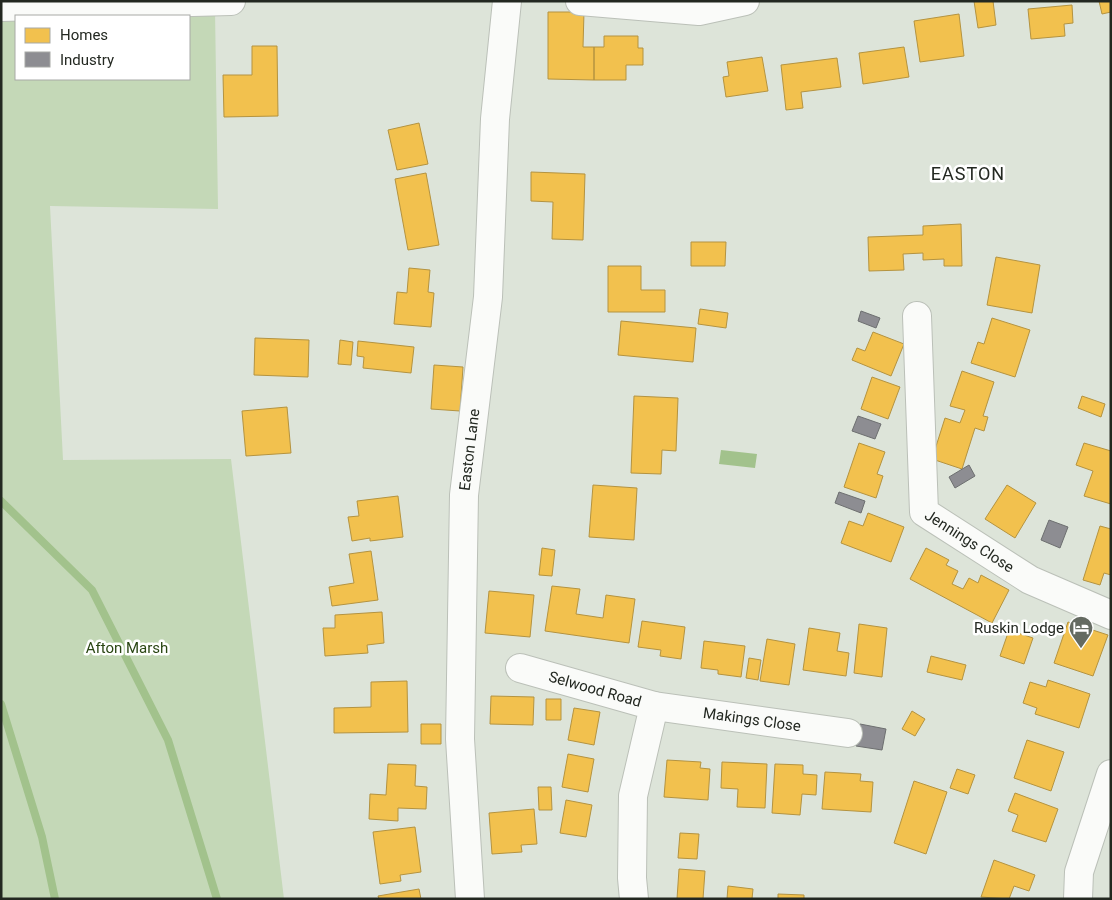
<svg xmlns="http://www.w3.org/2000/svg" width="1112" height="900" font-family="Roboto,sans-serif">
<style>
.green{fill:#c4d8b7;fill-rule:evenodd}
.water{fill:#a2c28c}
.homes{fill:#f2c14e;stroke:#b49340}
.industry{fill:#8d8d92;stroke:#6d6f70}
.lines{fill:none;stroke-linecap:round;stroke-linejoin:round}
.stream{stroke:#a2c28c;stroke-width:8}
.street-casing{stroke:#bbc0b8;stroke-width:30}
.street{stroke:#fafbf9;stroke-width:28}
.labels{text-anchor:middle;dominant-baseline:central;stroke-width:5;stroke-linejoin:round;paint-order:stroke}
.street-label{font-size:15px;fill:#232821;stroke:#fff}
.poi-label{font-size:15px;fill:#232821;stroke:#fff;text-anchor:end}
.park-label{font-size:15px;fill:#2a4613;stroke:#fff}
.quarter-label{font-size:18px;letter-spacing:1px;fill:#232821;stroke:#fff}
</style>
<rect width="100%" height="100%" fill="#dde4d9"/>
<!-- green -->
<path class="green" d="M 215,10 L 218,209 L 50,206 L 63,460 L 231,459 L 284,899 L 1,899 L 1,15 ZM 16,16 L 189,16 L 189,79 L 16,79 Z"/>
<!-- water -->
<path class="water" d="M 721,450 L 757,454 L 755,468 L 719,464 Z"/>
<!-- homes -->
<path class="homes" d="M 974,1 L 993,1 L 996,25 L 978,28 Z
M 1099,1 L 1111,1 L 1111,12 L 1102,14 Z
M 1072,5 L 1073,23 L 1064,24 L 1065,36 L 1031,39 L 1028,9 Z
M 548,12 L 584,12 L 583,47 L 594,47 L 594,80 L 548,79 Z
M 959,14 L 964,56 L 920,62 L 914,21 Z
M 604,36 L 638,36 L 638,48 L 643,48 L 643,65 L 626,65 L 626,80 L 594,80 L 594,47 L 604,47 Z
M 252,46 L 277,46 L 278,116 L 224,117 L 223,75 L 252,75 Z
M 904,47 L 909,77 L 863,84 L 859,53 Z
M 762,57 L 768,91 L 726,97 L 723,77 L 729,76 L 727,62 Z
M 837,58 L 841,87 L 801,92 L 803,108 L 786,110 L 781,65 Z
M 419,123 L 428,164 L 397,170 L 388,130 Z
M 531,172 L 585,174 L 583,240 L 552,239 L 553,202 L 531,201 Z
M 426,173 L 439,245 L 408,250 L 395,179 Z
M 961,224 L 962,266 L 944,266 L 944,259 L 923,260 L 923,253 L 903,254 L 904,270 L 869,271 L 868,237 L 923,235 L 923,226 Z
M 691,242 L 726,242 L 725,266 L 691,266 Z
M 996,257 L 1040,265 L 1032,313 L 987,305 Z
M 608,266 L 641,266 L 641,290 L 665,290 L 665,312 L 608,312 Z
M 409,268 L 430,270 L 428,292 L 434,293 L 431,327 L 394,324 L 397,292 L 407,293 Z
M 700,309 L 728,313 L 726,328 L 698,324 Z
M 992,318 L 1030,330 L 1015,377 L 971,363 L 978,342 L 984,344 Z
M 621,321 L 696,328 L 693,362 L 618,355 Z
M 873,332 L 904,344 L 891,376 L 852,360 L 857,348 L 865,351 Z
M 255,338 L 309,340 L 308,377 L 254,375 Z
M 340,340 L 353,342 L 351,365 L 338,364 Z
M 358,341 L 414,347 L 411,373 L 363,368 L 364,357 L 357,356 Z
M 434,365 L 463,367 L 460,411 L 431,409 Z
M 962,371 L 994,382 L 983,416 L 988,417 L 984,431 L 975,428 L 962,469 L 932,459 L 945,418 L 960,423 L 965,410 L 950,406 Z
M 872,377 L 900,387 L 888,419 L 861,409 Z
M 634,396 L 678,398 L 676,451 L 662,450 L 661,474 L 631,473 Z
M 1082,396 L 1105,404 L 1101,417 L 1078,408 Z
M 287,407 L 291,453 L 246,456 L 242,411 Z
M 859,443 L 885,452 L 877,474 L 883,476 L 876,498 L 844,487 Z
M 1084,443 L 1111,451 L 1111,504 L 1084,496 L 1093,471 L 1076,465 Z
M 593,485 L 637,488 L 634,540 L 589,537 Z
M 1007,485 L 1036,503 L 1015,538 L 985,519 Z
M 398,496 L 403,537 L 370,541 L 370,538 L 352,541 L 348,517 L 359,516 L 357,501 Z
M 868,513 L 904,527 L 891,562 L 841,543 L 849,521 L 863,526 Z
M 1100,526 L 1111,529 L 1111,575 L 1104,573 L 1100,585 L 1083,580 Z
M 542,548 L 555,550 L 552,576 L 539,575 Z
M 926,548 L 949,560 L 946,565 L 958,571 L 952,584 L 963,589 L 969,578 L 978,583 L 981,575 L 1009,590 L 992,623 L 910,579 Z
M 371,551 L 378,600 L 332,606 L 329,587 L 354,583 L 349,554 Z
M 552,586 L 580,589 L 576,614 L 603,618 L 606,595 L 635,599 L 629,643 L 545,631 Z
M 489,591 L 534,595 L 530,637 L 485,633 Z
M 382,612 L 384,643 L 367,645 L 368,653 L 325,656 L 323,628 L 335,628 L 335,615 Z
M 642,621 L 685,627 L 681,659 L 660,656 L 661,650 L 638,647 Z
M 1068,622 L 1108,635 L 1093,676 L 1054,663 Z
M 859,624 L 887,628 L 882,677 L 854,673 Z
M 809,628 L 840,633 L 837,651 L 849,653 L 846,676 L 803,670 Z
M 1009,630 L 1033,638 L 1024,664 L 1000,656 Z
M 767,639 L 795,644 L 789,685 L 760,681 Z
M 704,641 L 745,646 L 741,677 L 718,674 L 718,670 L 701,668 Z
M 931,656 L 966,665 L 962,680 L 927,672 Z
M 749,658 L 761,660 L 758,680 L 746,678 Z
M 1048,680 L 1090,694 L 1079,728 L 1035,714 L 1037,708 L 1023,703 L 1030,682 L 1046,687 Z
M 407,681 L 408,732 L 334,733 L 334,708 L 371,707 L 371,682 Z
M 491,696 L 534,697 L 533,725 L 490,724 Z
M 546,699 L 561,699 L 561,720 L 546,720 Z
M 574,708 L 600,712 L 594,745 L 568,740 Z
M 912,711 L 925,719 L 915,736 L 902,729 Z
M 421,724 L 441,724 L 441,744 L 421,744 Z
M 1027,740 L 1064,752 L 1051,791 L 1014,778 Z
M 568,754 L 594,759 L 588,792 L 562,787 Z
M 667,760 L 701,762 L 700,768 L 710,769 L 708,800 L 664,797 Z
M 722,762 L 767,764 L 765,808 L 737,807 L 738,789 L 721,788 Z
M 388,764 L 416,765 L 415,786 L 427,787 L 426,809 L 398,808 L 398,821 L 369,819 L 370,794 L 386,795 Z
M 775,764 L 803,765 L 803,774 L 817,775 L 816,795 L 802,794 L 800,815 L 772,813 Z
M 957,769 L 975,775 L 968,794 L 950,788 Z
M 825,772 L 861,774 L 860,781 L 873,782 L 871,812 L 822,809 Z
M 914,781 L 947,792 L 926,854 L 894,843 Z
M 538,787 L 551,787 L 552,810 L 539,810 Z
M 1015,793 L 1058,809 L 1046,842 L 1012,831 L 1018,815 L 1008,811 Z
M 566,800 L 592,805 L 586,837 L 560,833 Z
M 534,809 L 537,844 L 521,845 L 522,852 L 492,854 L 489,813 Z
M 415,827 L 421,872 L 400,875 L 401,881 L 380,884 L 373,832 Z
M 680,833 L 699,834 L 697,859 L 678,858 Z
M 994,860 L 1035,875 L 1029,891 L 1014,886 L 1009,899 L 981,897 Z
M 679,869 L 705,871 L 703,899 L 677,899 Z
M 728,886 L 753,889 L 752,899 L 727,899 Z
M 419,889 L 421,899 L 379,899 L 378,896 Z
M 778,894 L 804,895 L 804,899 L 778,899 Z"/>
<!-- industry -->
<path class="industry" d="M 861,311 L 880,318 L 876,328 L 858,321 Z
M 858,416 L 881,424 L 875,439 L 852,431 Z
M 969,465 L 975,476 L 955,488 L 949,477 Z
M 839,492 L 865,501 L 861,513 L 835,503 Z
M 1049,520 L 1068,527 L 1060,548 L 1041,540 Z
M 860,724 L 886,729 L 882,750 L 856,746 Z"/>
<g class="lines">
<!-- stream -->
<path class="stream" d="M 1,501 L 92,590 L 168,740 L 217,899
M 1,704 L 42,837 L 55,899"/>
<defs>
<g id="street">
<path d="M 580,1 L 699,11 L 745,1"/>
<path d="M 1,7 L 231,1"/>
<path id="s1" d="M 917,316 L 924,512 L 1030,580 L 1111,615"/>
<path id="s2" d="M 520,668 L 654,706 L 633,796 L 632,878 L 634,899"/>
<path id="s3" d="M 654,706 L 848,733"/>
<path id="s4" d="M 470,899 L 460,739 L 464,495 L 488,297 L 495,119 L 507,1"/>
<path d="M 1078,899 L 1079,872 L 1111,774"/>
</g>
</defs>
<!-- street casing -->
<use href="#street" class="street-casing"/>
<!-- street -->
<use href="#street" class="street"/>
</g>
<!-- icons -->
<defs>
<symbol id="hotel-pin" viewBox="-11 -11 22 30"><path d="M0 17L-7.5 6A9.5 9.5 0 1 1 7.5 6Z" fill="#646a61" stroke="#fff"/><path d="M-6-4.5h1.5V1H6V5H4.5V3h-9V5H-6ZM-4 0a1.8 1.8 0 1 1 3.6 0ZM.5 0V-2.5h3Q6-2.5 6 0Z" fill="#fff"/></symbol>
</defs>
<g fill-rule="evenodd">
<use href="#hotel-pin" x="1067" y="614" width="28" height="38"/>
</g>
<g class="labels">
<!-- street labels -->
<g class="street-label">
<text stroke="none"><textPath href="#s4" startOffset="450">Easton Lane</textPath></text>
<text stroke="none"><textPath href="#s1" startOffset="250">Jennings Close</textPath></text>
<text stroke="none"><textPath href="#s2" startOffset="78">Selwood Road</textPath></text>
<text stroke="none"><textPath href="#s3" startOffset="99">Makings Close</textPath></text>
</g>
<!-- poi labels -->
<g class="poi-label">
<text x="1064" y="628">Ruskin Lodge</text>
</g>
<!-- park labels -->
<g class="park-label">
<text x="127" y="648">Afton Marsh</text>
</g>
<!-- quarter labels -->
<g class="quarter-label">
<text x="968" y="173">EASTON</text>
</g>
</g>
<!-- border -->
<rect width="1112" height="900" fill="none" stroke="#232821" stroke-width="5"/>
<!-- legend -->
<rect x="15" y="15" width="175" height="65" fill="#ffffff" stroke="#a7a9a6"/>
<rect x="25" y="28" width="25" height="15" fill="#f2c14e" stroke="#a7a9a6"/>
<text x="60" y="40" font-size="15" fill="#232821">Homes</text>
<rect x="25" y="52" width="25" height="15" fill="#8d8d92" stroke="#a7a9a6"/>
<text x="60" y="65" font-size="15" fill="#232821">Industry</text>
</svg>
